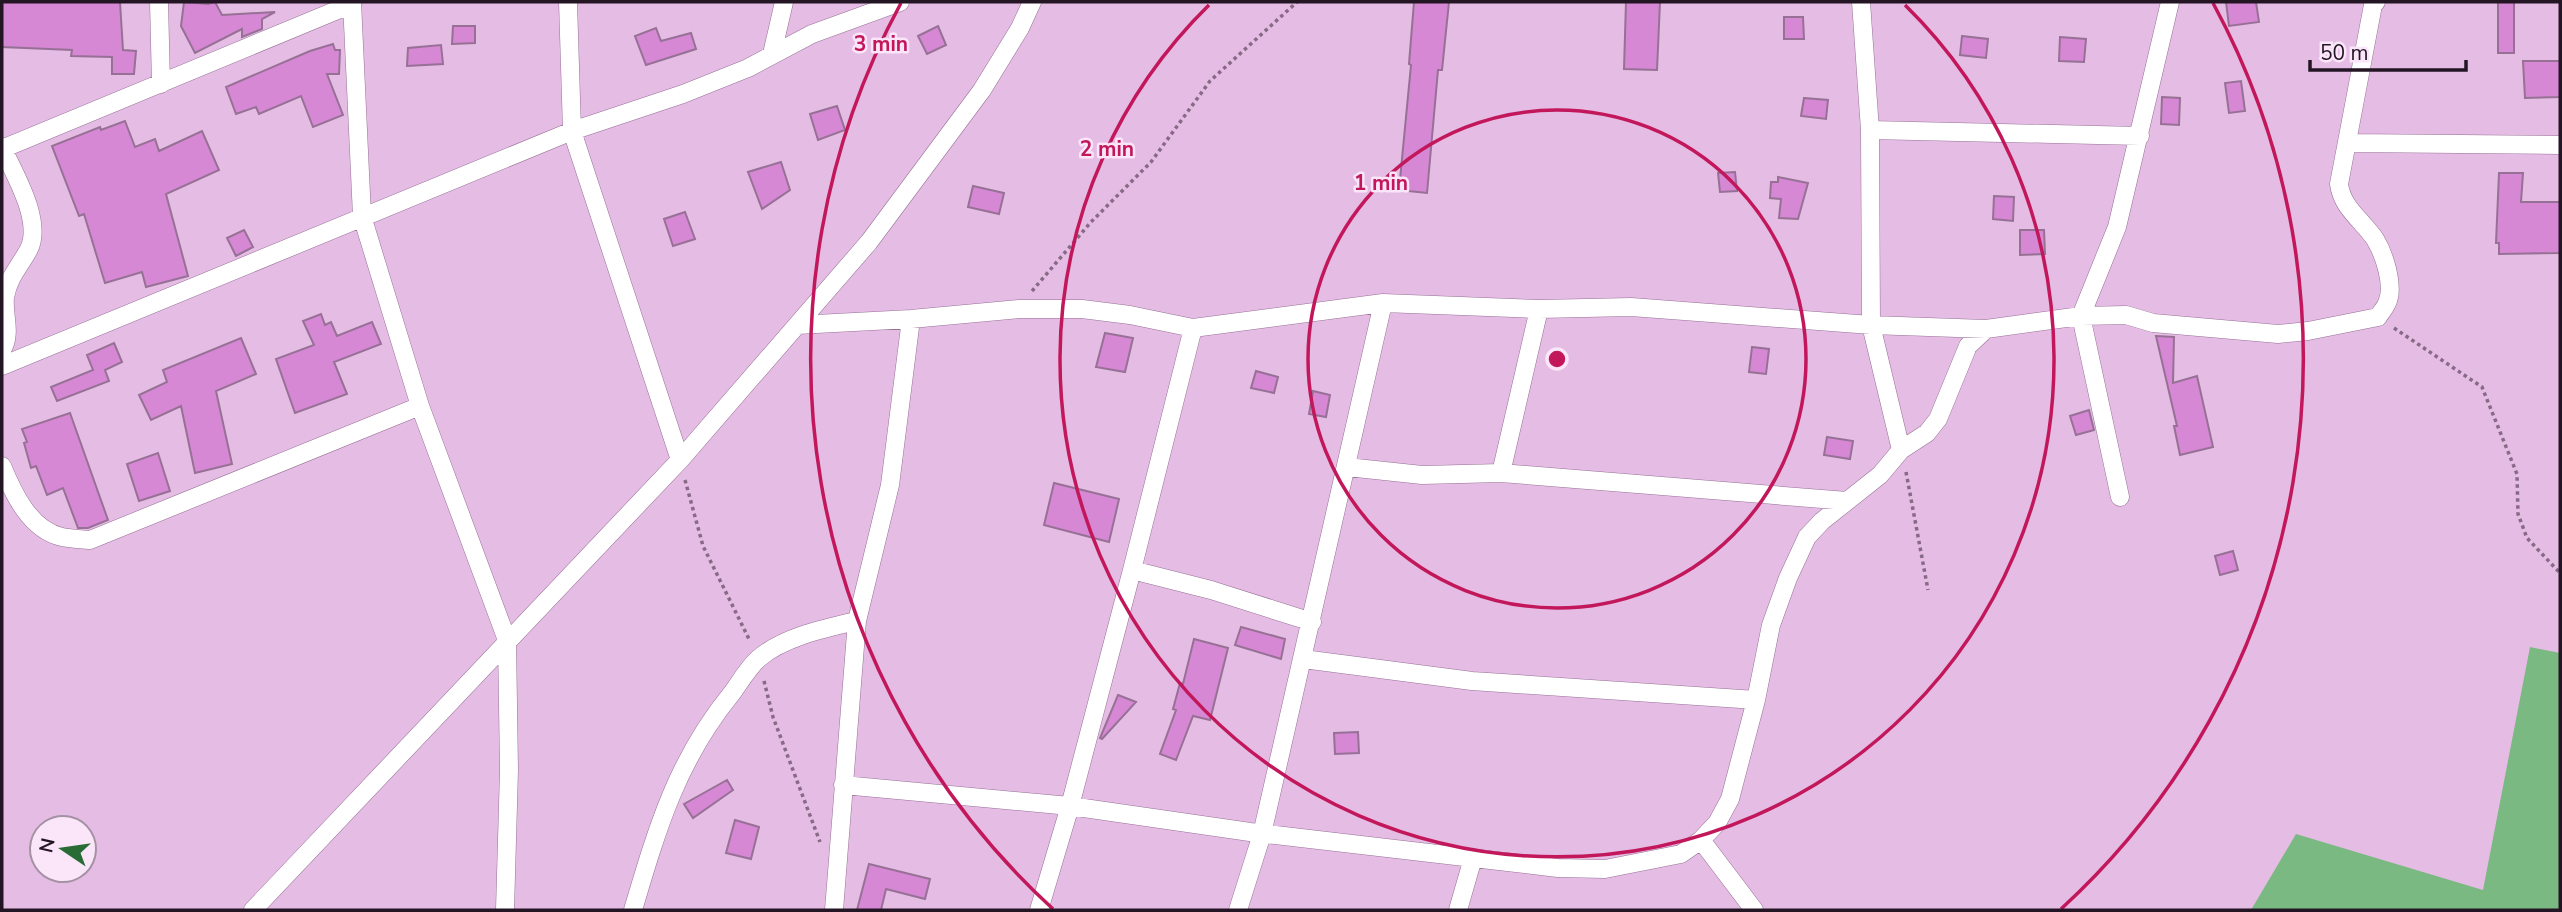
<svg xmlns="http://www.w3.org/2000/svg" width="2562" height="912" font-family="'Nunito Sans',sans-serif">
<style>
.green{fill:#7ab981}
.building{fill:#d688d5;stroke:#977195;stroke-width:2}
.lines{fill:none;stroke-linecap:round;stroke-linejoin:round}
.street-casing{stroke:#977196;stroke-width:19}
.path{stroke:#876a86;stroke-width:3.5;stroke-dasharray:3.5 3.5;stroke-linecap:butt}
.street{stroke:#fff;stroke-width:18}
.ring{fill:none;stroke:#c2185b;stroke-width:3.5}
.centre{fill:#c2185b;stroke:#fae5f9;stroke-width:3.5}
.ring-label{font-size:21px;text-anchor:middle;font-weight:bold;fill:#c2185b;stroke:#fae5f9;stroke-width:5;stroke-linejoin:round;paint-order:stroke}
</style>
<rect width="100%" height="100%" fill="#e5bce4"/>
<!-- green -->
<path class="green" d="M 2530,647 L 2560,653 L 2560,910 L 2251,910 L 2296,834 L 2483,890 Z"/>
<!-- building -->
<path class="building" d="M 2,2 L 120,2 L 123,50 L 136,51 L 134,74 L 112,74 L 112,57 L 71,56 L 72,50 L 2,47 Z
M 184,2 L 208,4 L 215,2 L 222,15 L 275,12 L 262,19 L 262,29 L 242,37 L 242,29 L 195,53 L 181,26 Z
M 1414,2 L 1449,2 L 1442,70 L 1438,70 L 1427,193 L 1399,190 L 1411,65 L 1409,64 Z
M 1626,2 L 1660,2 L 1657,70 L 1624,69 Z
M 2226,2 L 2256,2 L 2259,22 L 2229,26 Z
M 2498,2 L 2514,2 L 2514,53 L 2498,53 Z
M 1784,17 L 1803,17 L 1804,39 L 1784,39 Z
M 453,26 L 475,26 L 475,43 L 452,44 Z
M 938,26 L 946,45 L 927,54 L 918,36 Z
M 656,28 L 661,41 L 691,33 L 696,49 L 646,65 L 635,36 Z
M 1962,36 L 1988,39 L 1986,58 L 1960,55 Z
M 2060,37 L 2086,39 L 2084,62 L 2059,61 Z
M 333,44 L 335,50 L 340,50 L 339,74 L 327,74 L 343,115 L 313,127 L 301,96 L 259,114 L 256,107 L 236,114 L 226,87 L 310,51 Z
M 441,45 L 443,64 L 407,66 L 408,48 Z
M 2523,61 L 2560,61 L 2560,97 L 2525,98 Z
M 2241,81 L 2245,111 L 2229,113 L 2225,83 Z
M 2162,97 L 2180,98 L 2179,125 L 2161,124 Z
M 1804,98 L 1828,100 L 1826,119 L 1801,116 Z
M 837,106 L 845,130 L 818,140 L 810,114 Z
M 125,121 L 135,147 L 155,139 L 159,151 L 202,131 L 219,170 L 166,194 L 188,276 L 146,287 L 142,272 L 105,283 L 84,214 L 79,216 L 52,146 L 100,127 L 101,130 Z
M 781,162 L 790,190 L 762,209 L 748,172 Z
M 1735,172 L 1737,191 L 1720,192 L 1718,173 Z
M 2499,173 L 2523,173 L 2521,202 L 2560,202 L 2560,253 L 2499,254 L 2499,243 L 2496,243 Z
M 1778,177 L 1808,183 L 1798,219 L 1779,218 L 1781,199 L 1770,198 L 1771,182 L 1778,182 Z
M 973,186 L 1004,193 L 999,214 L 968,207 Z
M 1994,196 L 2014,197 L 2013,221 L 1993,219 Z
M 685,212 L 695,239 L 673,246 L 664,219 Z
M 244,230 L 253,247 L 236,256 L 227,238 Z
M 2020,230 L 2044,230 L 2045,254 L 2020,255 Z
M 321,314 L 325,325 L 331,322 L 337,336 L 372,322 L 381,344 L 334,362 L 347,394 L 295,413 L 276,359 L 314,345 L 303,321 Z
M 1105,333 L 1133,338 L 1125,372 L 1096,367 Z
M 2156,336 L 2174,337 L 2173,383 L 2197,376 L 2213,447 L 2180,455 L 2174,426 L 2177,426 Z
M 241,338 L 256,374 L 216,391 L 232,464 L 195,473 L 181,406 L 151,420 L 139,395 L 167,382 L 163,370 Z
M 114,343 L 122,362 L 105,370 L 109,381 L 57,401 L 51,387 L 93,370 L 87,355 Z
M 1752,347 L 1769,349 L 1766,374 L 1749,372 Z
M 1256,371 L 1278,377 L 1274,393 L 1251,388 Z
M 1313,391 L 1330,395 L 1326,417 L 1309,414 Z
M 2089,410 L 2094,430 L 2076,435 L 2070,416 Z
M 70,413 L 108,520 L 88,528 L 78,528 L 63,488 L 47,495 L 36,466 L 31,468 L 24,443 L 27,442 L 22,429 Z
M 1827,437 L 1853,441 L 1850,459 L 1824,455 Z
M 158,453 L 170,491 L 139,501 L 127,464 Z
M 1054,483 L 1119,499 L 1109,542 L 1044,525 Z
M 2233,551 L 2238,570 L 2220,575 L 2215,556 Z
M 1241,627 L 1285,639 L 1281,659 L 1235,645 Z
M 1194,639 L 1228,648 L 1210,720 L 1193,716 L 1176,760 L 1160,754 L 1176,710 L 1173,709 L 1180,683 L 1183,684 Z
M 1118,695 L 1136,702 L 1102,739 L 1100,738 Z
M 1358,732 L 1359,753 L 1335,754 L 1334,733 Z
M 727,780 L 733,790 L 693,818 L 684,804 Z
M 735,820 L 759,827 L 751,859 L 726,853 Z
M 869,864 L 930,879 L 925,899 L 886,889 L 881,910 L 857,910 Z"/>
<g class="lines">
<defs>
<path id="street" d="M 159,2 L 161,84
M 352,2 L 362,216 L 420,406 L 507,640 L 509,770 L 505,910
M 568,2 L 572,131 L 680,460
M 1861,2 L 1870,130 L 1871,325 L 1901,450
M 772,54 L 784,2
M 1870,130 L 2140,136
M 2349,143 L 2560,145
M 2,147 C 13,172 43,220 29,249 C 20,266 9,276 5,297 C 3,315 12,333 2,350
M 2,149 L 352,4
M 1539,309 L 1501,473 L 1847,501
M 797,325 L 911,319 L 1019,309 L 1082,309 L 1130,315 L 1193,328 L 1383,303 L 1539,309 L 1631,307 L 1871,325 L 1986,329 L 2081,316 L 2126,315 L 2153,323 L 2278,334 L 2308,331 L 2378,317 C 2381,312 2385,308 2387,303 C 2395,286 2384,254 2375,239 C 2362,220 2342,208 2339,184 L 2373,5 L 2376,2
M 1193,328 L 1132,570 L 1211,590 L 1312,622
M 2,366 L 572,131 L 683,94 L 748,68 L 812,34 L 900,2
M 2,466 C 13,493 30,530 62,537 C 71,539 81,539 90,540 L 420,406
M 1347,467 L 1422,475 L 1501,473
M 2120,497 L 2081,316 L 2117,227 L 2170,2
M 1303,659 L 1472,681 L 1756,700
M 843,785 L 1070,806 L 1250,832 L 1558,868 L 1605,869 L 1681,854 L 1701,840 L 1717,823 L 1730,799 L 1756,700 L 1771,625 L 1788,578 L 1807,537 L 1822,521 L 1880,475 L 1901,450 L 1927,433 L 1938,419 L 1968,346 L 1986,329
M 1701,840 L 1754,910
M 253,910 L 680,460 L 869,242 L 982,90 L 1020,28 L 1032,2
M 633,910 C 657,829 677,760 732,693 C 740,682 748,668 758,659 C 783,637 826,628 857,621
M 834,910 L 857,621 L 890,485 L 911,319
M 1039,910 L 1070,806 L 1132,570
M 1238,910 L 1262,834 L 1383,303
M 1458,910 L 1473,858"/>
</defs>
<!-- street casing -->
<use href="#street" class="street-casing"/>
<!-- path -->
<path class="path" d="M 1032,291 L 1091,222 L 1151,162 L 1210,81 L 1297,2
M 2394,328 L 2482,387 L 2517,474 L 2518,514 L 2527,538 L 2560,573
M 1906,472 L 1928,590
M 685,480 L 703,546 L 750,641
M 764,681 L 773,717 L 820,842"/>
<!-- street -->
<use href="#street" class="street"/>
</g>
<!-- distance rings -->
<g class="ring">
<circle cx="1557" cy="359" r="249"/>
<path d="M1905 5A497 497 0 1 1 1209 5"/>
<path d="M1053 909A746 746 0 0 1 901 3M2213 3A746 746 0 0 1 2061 909"/>
</g>
<circle cx="1557" cy="359" r="10" class="centre"/>
<g class="ring-label">
<text x="881" y="51">3 min</text>
<text x="1107" y="156">2 min</text>
<text x="1381" y="190">1 min</text>
</g>
<!-- border -->
<rect width="2562" height="912" fill="none" stroke="#241524" stroke-width="7"/>
<!-- north arrow -->
<g transform="translate(63 849) rotate(283)"><circle r="33" fill="#fae5f9" stroke="#a492a4" stroke-width="2"/>
<path d="M0-5L12 26L0 18L-12 26Z" fill="#296b35"/>
<text y="-10" font-size="19" font-weight="bold" text-anchor="middle" fill="#241524">N</text>
</g>
<!-- scale -->
<path d="M2310 60v10h156v-10" fill="none" stroke="#241524" stroke-width="3.5"/>
<text x="2320" y="60" font-size="21" fill="#241524" stroke="#fae5f9" stroke-width="5" paint-order="stroke">50 m</text>
</svg>
